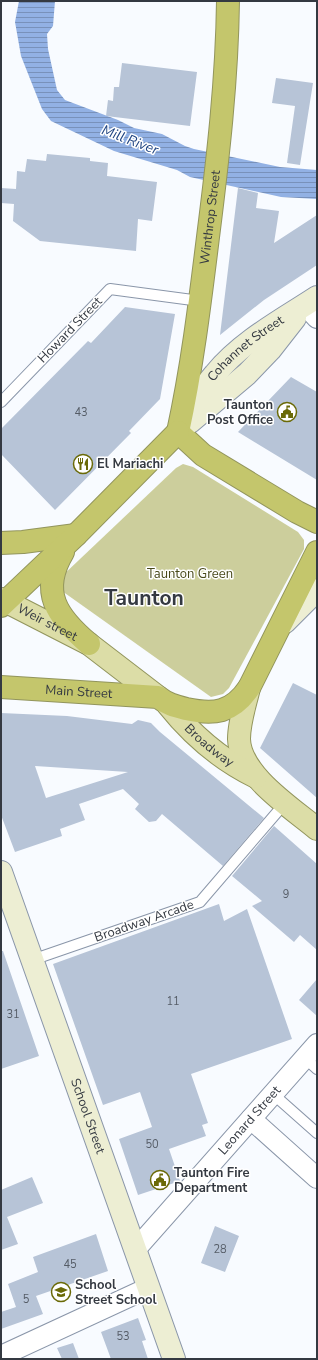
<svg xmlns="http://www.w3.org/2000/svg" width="318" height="1360" font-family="'Nunito Sans',sans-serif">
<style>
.green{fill:#ccce9c}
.water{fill:url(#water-rules)}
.building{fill:#b7c4d7;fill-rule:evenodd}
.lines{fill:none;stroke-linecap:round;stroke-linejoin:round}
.lane-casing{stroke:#8a96a9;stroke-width:12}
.street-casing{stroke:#8a96a9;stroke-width:22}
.secondary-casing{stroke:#8a96a9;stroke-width:24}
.primary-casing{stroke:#92955d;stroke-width:24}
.highway-casing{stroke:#92955d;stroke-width:24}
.lane{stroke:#fff;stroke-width:10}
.street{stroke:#fff;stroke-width:20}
.secondary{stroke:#edeed3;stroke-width:22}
.primary{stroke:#dcdda7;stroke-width:22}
.highway{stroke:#c4c66c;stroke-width:22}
.labels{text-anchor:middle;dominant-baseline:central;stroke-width:3;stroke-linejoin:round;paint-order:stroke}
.number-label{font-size:11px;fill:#555c66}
.street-label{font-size:13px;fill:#343941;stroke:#fff}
.poi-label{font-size:13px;font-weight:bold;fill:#343941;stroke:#fff;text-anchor:start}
.park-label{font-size:13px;fill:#494a1b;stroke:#fff}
.water-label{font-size:14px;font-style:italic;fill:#204582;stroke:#fff}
.town-label{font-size:21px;font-weight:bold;fill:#343941;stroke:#fff}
</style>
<defs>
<pattern id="water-rules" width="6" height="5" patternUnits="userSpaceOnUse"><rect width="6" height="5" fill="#92b1e4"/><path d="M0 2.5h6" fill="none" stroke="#7891ba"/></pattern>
</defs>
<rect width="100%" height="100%" fill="#f8fbff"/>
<!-- green -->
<path class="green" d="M 183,464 L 193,467 L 298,532 L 304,540 L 304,549 L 229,688 L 223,694 L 211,697 L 62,591 L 60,578 L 176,468 Z"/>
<!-- water -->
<path class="water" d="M 19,1 L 55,1 L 53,26 L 47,34 L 48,49 L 57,90 L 65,100 L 118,120 L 134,128 L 162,134 L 185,146 L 194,149 L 280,167 L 317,170 L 317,199 L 281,197 L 190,177 L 177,170 L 114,151 L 51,121 L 42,109 L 21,56 L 15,22 Z"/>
<!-- building -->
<path class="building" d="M 122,63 L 197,72 L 190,126 L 106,116 L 108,100 L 113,101 L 114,87 L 119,87 Z
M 276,78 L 313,83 L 300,165 L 287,163 L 295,106 L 272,103 Z
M 47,154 L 90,158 L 90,161 L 108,163 L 107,176 L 157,182 L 152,221 L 138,219 L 136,251 L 40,241 L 13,221 L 14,204 L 1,203 L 1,188 L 16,189 L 17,171 L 25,172 L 27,159 L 46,161 Z
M 238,188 L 258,193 L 256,208 L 279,211 L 274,243 L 317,215 L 317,265 L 264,300 L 220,335 Z
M 125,307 L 175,314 L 160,399 L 129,431 L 131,433 L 55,510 L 1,454 L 1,429 L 88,341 L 91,343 Z
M 291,377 L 317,392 L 317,480 L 238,432 Z
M 293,683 L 317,695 L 317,798 L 260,748 Z
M 1,713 L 67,716 L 132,724 L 138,720 L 151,723 L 160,732 L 264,818 L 223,866 L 162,814 L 156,821 L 149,822 L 135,809 L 139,804 L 123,789 L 79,804 L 85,820 L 60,829 L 62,836 L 15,852 L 1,815 ZM 35,766 L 128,772 L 46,798 Z
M 274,826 L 317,864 L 317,950 L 300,935 L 294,942 L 252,906 L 262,901 L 232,876 Z
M 219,904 L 224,921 L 247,909 L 292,1039 L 191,1074 L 208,1123 L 202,1125 L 206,1136 L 169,1149 L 180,1181 L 138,1195 L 119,1139 L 152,1127 L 140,1092 L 103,1105 L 53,964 Z
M 1,951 L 3,951 L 39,1056 L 1,1069 Z
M 317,979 L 317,1016 L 299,1000 Z
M 32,1177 L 43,1203 L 7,1217 L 18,1244 L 1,1250 L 1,1190 Z
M 215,1226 L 239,1236 L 225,1272 L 201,1263 Z
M 96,1234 L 108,1271 L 36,1296 L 43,1314 L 1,1329 L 1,1312 L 16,1307 L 8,1284 L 38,1272 L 33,1257 Z
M 138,1318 L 146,1340 L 142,1341 L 148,1359 L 111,1359 L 101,1332 Z
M 73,1343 L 79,1359 L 62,1359 L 57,1348 Z"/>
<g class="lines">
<defs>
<path id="lane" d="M 1,402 L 110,289 L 200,301
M 32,960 L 200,902 L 285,803
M 305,1058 L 317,1069
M 273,1094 L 317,1133"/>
<g id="street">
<path d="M 305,305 L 317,318"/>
<path d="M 251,1119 L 317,1178"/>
<path id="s1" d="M 135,1250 L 317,1044"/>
<path d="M 1,1356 L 148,1288"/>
</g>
<g id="secondary">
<path d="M 190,422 L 247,374 L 270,350 L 295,318"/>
<path id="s2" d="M 181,428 C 191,409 201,390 215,374 C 242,341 282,320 317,297"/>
<path d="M 285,622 L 317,590"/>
<path id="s3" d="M 1,872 L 174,1359"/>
</g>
<g id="primary">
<path id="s4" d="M 1,599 L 89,644 L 158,697"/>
<path d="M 249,688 C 245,705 239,722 239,739 C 240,775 292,808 317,829"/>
<path id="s5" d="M 168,705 C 192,735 221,760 256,777"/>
</g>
<g id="highway">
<path id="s6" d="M 178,432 C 192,368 200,302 208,237 C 218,158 227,80 228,1"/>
<path d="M 178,432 L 203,455 L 297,512 L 317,522"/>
<path d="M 1,543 L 23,542 L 76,535"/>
<path d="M 63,552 C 39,592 57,617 89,644"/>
<path d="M 1,606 L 76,535 L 178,432"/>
<path id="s7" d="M 1,687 L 158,697 C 167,704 174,706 186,709 C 214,715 232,713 249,688 L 317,552"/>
</g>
</defs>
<!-- lane casing -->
<use href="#lane" class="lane-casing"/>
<!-- street casing -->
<use href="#street" class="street-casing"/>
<!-- secondary casing -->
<use href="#secondary" class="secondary-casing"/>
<!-- primary casing -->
<use href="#primary" class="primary-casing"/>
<!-- highway casing -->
<use href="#highway" class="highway-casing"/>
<!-- lane -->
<use href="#lane" class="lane"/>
<!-- street -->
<use href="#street" class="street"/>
<!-- secondary -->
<use href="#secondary" class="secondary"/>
<!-- primary -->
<use href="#primary" class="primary"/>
<!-- highway -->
<use href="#highway" class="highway"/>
</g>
<!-- icons -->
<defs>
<symbol id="civic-ring" viewBox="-11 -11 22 22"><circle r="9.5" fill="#fff" stroke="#6a6a07" stroke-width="1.5"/><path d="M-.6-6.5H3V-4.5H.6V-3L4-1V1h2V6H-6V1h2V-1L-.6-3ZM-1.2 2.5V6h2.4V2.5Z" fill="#6a6a07"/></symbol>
<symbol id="restaurant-ring" viewBox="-11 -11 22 22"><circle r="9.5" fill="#fff" stroke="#6a6a07" stroke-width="1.5"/><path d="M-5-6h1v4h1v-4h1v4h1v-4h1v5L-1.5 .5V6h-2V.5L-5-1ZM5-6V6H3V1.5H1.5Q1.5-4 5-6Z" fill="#6a6a07"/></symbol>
<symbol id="school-ring" viewBox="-11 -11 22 22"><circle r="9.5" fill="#fff" stroke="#6a6a07" stroke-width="1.5"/><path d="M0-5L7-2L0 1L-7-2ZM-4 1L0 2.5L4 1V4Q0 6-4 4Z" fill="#6a6a07"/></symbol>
</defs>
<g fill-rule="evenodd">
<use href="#civic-ring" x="276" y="401" width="22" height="22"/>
<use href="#restaurant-ring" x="72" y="453" width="22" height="22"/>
<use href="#civic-ring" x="149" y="1169" width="22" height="22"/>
<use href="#school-ring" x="50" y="1281" width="22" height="22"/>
</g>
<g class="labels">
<!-- number labels -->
<g class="number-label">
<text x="81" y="412">43</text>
<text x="286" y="894">9</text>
<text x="173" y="1001">11</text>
<text x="13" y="1014">31</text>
<text x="152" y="1144">50</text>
<text x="220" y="1249">28</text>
<text x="70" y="1264">45</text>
<text x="26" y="1299">5</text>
<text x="123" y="1336">53</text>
</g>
<!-- street labels -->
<g class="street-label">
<text stroke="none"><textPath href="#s6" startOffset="217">Winthrop Street</textPath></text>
<text transform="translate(70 330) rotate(-46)">Howard Street</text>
<text stroke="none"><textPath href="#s2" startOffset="104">Cohannet Street</textPath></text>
<text stroke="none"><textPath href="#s4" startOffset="52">Weir street</textPath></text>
<text stroke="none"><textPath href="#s7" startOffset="78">Main Street</textPath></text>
<text stroke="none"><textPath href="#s5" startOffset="58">Broadway</textPath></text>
<text transform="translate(144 921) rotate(-19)">Broadway Arcade</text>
<text stroke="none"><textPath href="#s3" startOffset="259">School Street</textPath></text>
<text stroke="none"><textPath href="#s1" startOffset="173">Leonard Street</textPath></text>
</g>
<!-- poi labels -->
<g class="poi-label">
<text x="273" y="405" text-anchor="end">Taunton<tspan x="273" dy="15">Post Office</tspan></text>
<text x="97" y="464">El Mariachi</text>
<text x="174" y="1173">Taunton Fire<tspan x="174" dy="15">Department</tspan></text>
<text x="75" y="1285">School<tspan x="75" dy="15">Street School</tspan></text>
</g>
<!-- park labels -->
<g class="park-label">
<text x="190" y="574">Taunton Green</text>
</g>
<!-- water labels -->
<g class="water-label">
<text transform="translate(130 140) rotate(21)">Mill River</text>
</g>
<!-- town labels -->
<g class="town-label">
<text x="144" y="598">Taunton</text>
</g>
</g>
<!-- border -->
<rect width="318" height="1360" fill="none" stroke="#343941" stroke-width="4"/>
</svg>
